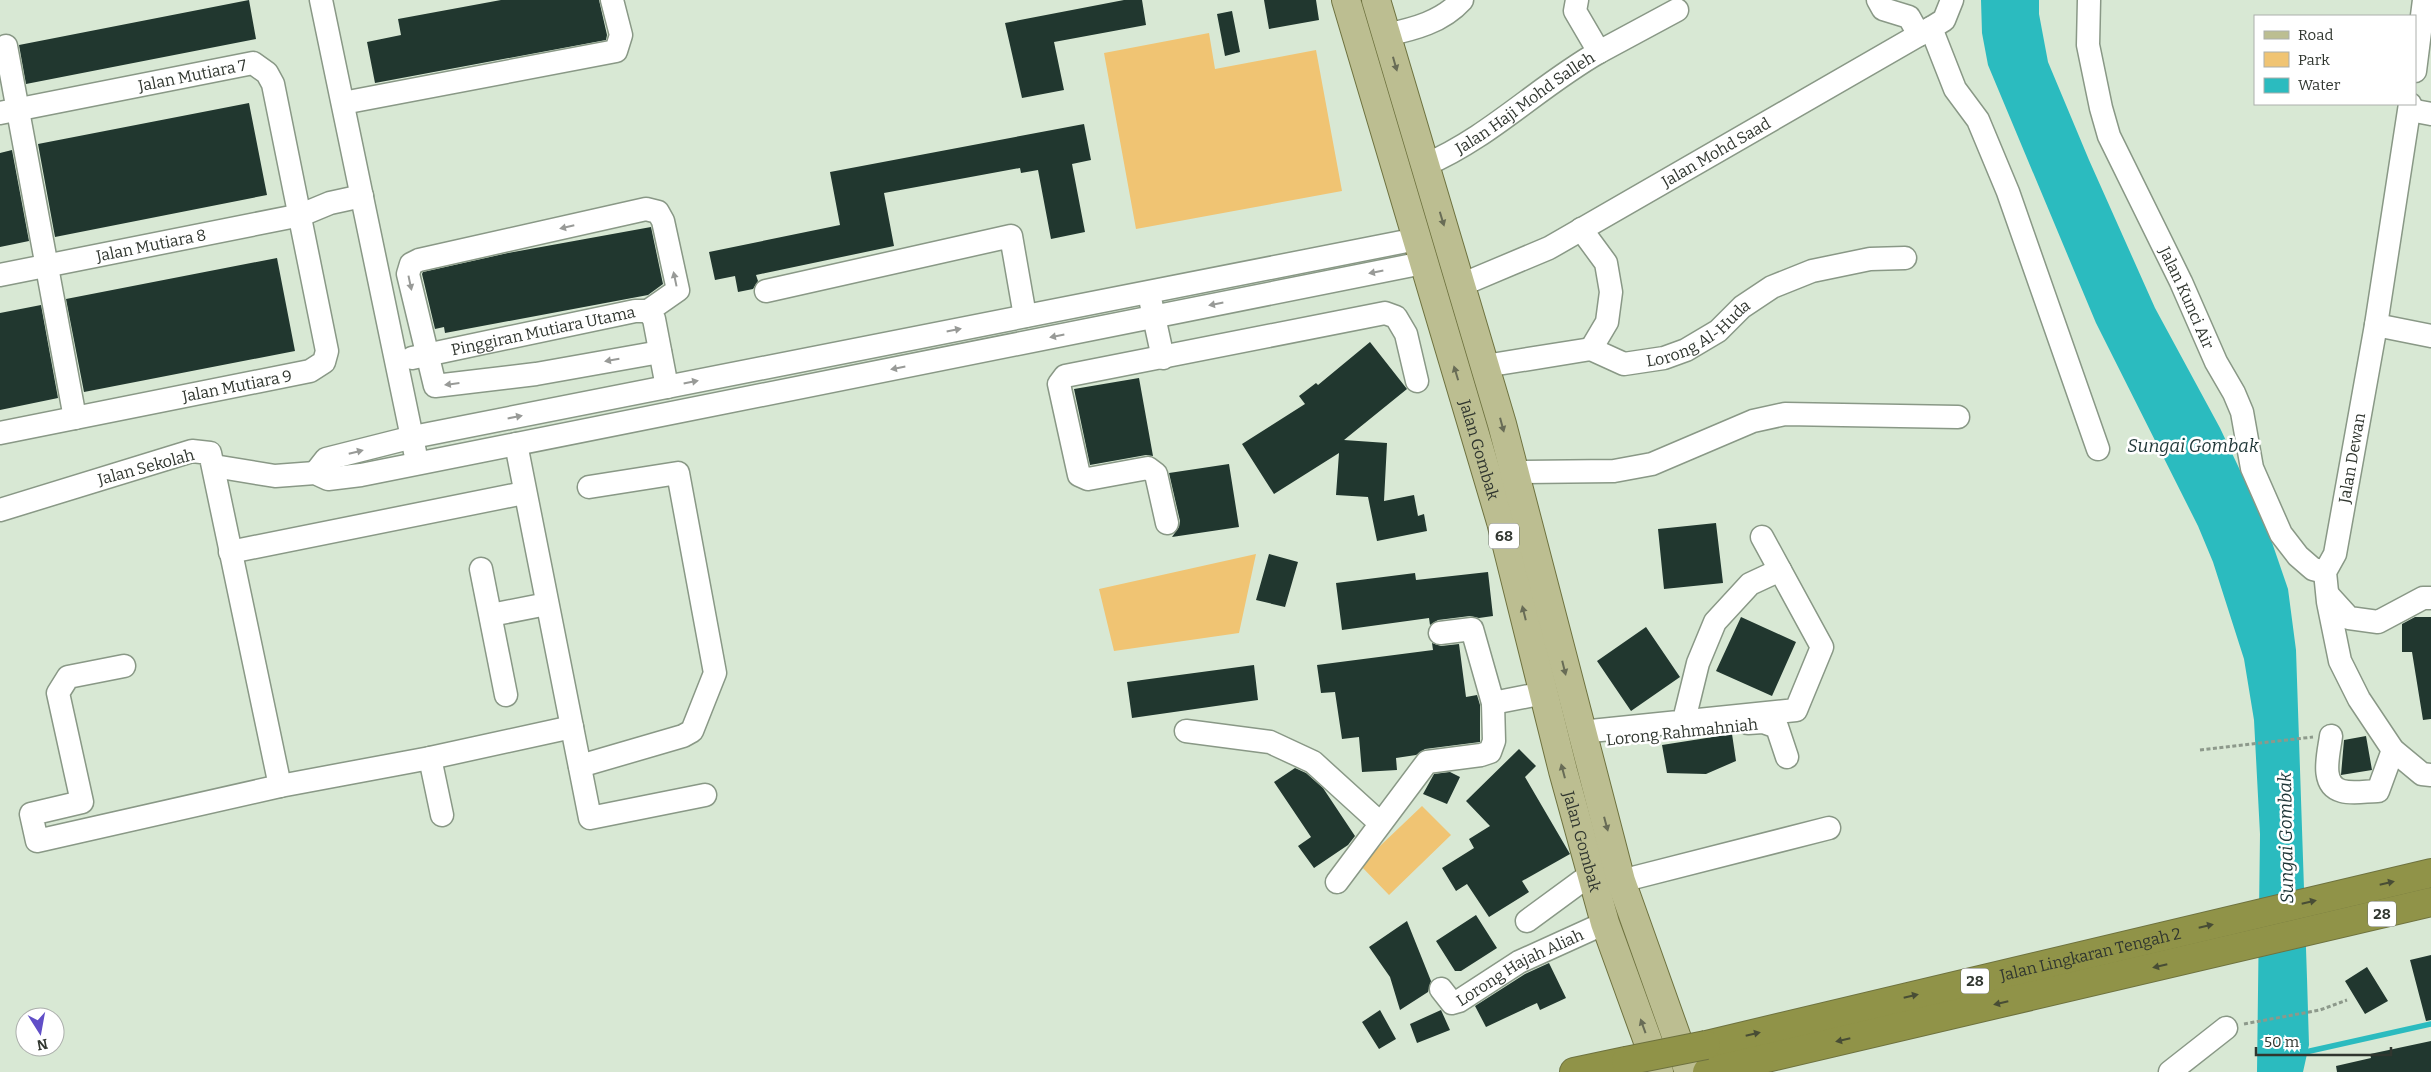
<svg xmlns="http://www.w3.org/2000/svg" width="2431" height="1072" font-family="Bitter,serif">
<style>
.green{fill:#f0c473}
.water{fill:#2bbbbf}
.lines{fill:none;stroke-linecap:round;stroke-linejoin:round}
.stream{stroke:#2bbbbf;stroke-width:5.5}
.building{fill:#21372f}
.minor-casing{stroke:#899886;stroke-width:25}
.major-casing{stroke:#6e723f;stroke-width:30}
.highway-casing{stroke:#6e723f;stroke-width:30}
.path{stroke:#8d998b;stroke-width:3;stroke-dasharray:4 2.5;stroke-linecap:butt}
.minor{stroke:#fff;stroke-width:22}
.major{stroke:#bcbe91;stroke-width:28}
.highway{stroke:#909348;stroke-width:28}
.highway-bridge-casing{stroke:#6e723f;stroke-width:30;stroke-linecap:butt}
.highway-bridge{stroke:#909348;stroke-width:28}
.oneway{fill:#686c56}
.oneway2{fill:#989a97}
.oneway3{fill:#484d35}
.labels{text-anchor:middle;dominant-baseline:central;stroke-width:5;stroke-linejoin:round;paint-order:stroke}
.shield{fill:#fff;stroke:#6e726d;stroke-width:1}
.shield-label{font-size:15px;font-weight:bold;fill:#30362f}
.street-label{font-size:16px;fill:#30362f;stroke:#fff}
.water-label{font-size:18px;font-style:italic;fill:#1f3637;stroke:#fff}
</style>
<rect width="100%" height="100%" fill="#d8e8d4"/>
<!-- green -->
<path class="green" d="M 1209,33 L 1215,69 L 1316,50 L 1342,191 L 1136,229 L 1104,53 Z
M 1256,554 L 1239,633 L 1114,651 L 1099,589 Z
M 1422,806 L 1451,835 L 1389,895 L 1360,865 Z"/>
<!-- water -->
<path class="water" d="M 1981,0 L 2039,0 L 2039,14 L 2048,62 L 2089,160 L 2155,308 L 2220,428 L 2266,525 L 2288,589 L 2296,650 L 2307,978 L 2309,1045 L 2303,1072 L 2257,1072 L 2260,834 L 2254,720 L 2244,659 L 2213,562 L 2198,526 L 2096,323 L 1988,65 L 1982,33 Z"/>
<g class="lines">
<!-- stream -->
<path class="stream" d="M 2301,1053 L 2431,1024"/>
</g>
<!-- building -->
<path class="building" d="M 249,0 L 256,39 L 26,84 L 19,45 Z
M 501,0 L 599,0 L 607,35 L 606,40 L 375,83 L 367,42 L 401,35 L 398,19 Z
M 1124,0 L 1142,0 L 1146,25 L 1054,42 L 1064,90 L 1022,98 L 1005,23 Z
M 1264,0 L 1316,0 L 1319,20 L 1269,29 Z
M 1232,11 L 1240,52 L 1225,56 L 1217,14 Z
M 249,103 L 267,195 L 55,237 L 38,144 Z
M 1084,124 L 1091,160 L 1072,164 L 1085,232 L 1051,239 L 1038,170 L 1021,173 L 1020,168 L 884,193 L 894,246 L 756,275 L 758,281 L 753,289 L 738,292 L 735,276 L 715,280 L 709,252 L 840,225 L 830,172 Z
M 12,150 L 29,241 L 0,247 L 0,153 Z
M 651,227 L 663,284 L 648,295 L 445,333 L 444,327 L 435,329 L 422,274 L 423,272 L 508,253 Z
M 277,258 L 295,351 L 84,392 L 66,299 Z
M 41,305 L 58,398 L 0,410 L 0,313 Z
M 1370,342 L 1407,389 L 1344,440 L 1387,443 L 1384,501 L 1414,495 L 1418,516 L 1424,514 L 1427,531 L 1377,541 L 1368,497 L 1336,495 L 1339,453 L 1274,494 L 1242,444 L 1305,404 L 1299,396 L 1316,383 L 1318,385 Z
M 1139,378 L 1153,456 L 1146,455 L 1090,465 L 1074,389 Z
M 1229,464 L 1239,527 L 1172,537 L 1179,527 L 1180,521 L 1169,473 Z
M 1716,523 L 1723,583 L 1664,589 L 1658,529 Z
M 1269,554 L 1298,562 L 1285,607 L 1256,600 Z
M 1488,572 L 1493,616 L 1479,618 L 1470,616 L 1438,620 L 1430,625 L 1429,618 L 1342,630 L 1336,583 L 1415,573 L 1416,580 Z
M 1741,617 L 1796,642 L 1772,696 L 1716,671 Z
M 2415,617 L 2431,617 L 2431,719 L 2423,720 L 2412,652 L 2402,652 L 2402,624 Z
M 1646,627 L 1680,677 L 1631,711 L 1597,661 Z
M 1432,643 L 1441,646 L 1459,644 L 1466,697 L 1477,695 L 1480,705 L 1480,742 L 1425,749 L 1416,755 L 1396,758 L 1397,770 L 1362,772 L 1359,737 L 1342,739 L 1335,692 L 1321,693 L 1317,665 L 1433,650 Z
M 1254,665 L 1258,700 L 1132,718 L 1127,682 Z
M 1732,734 L 1736,761 L 1706,774 L 1667,773 L 1662,745 Z
M 2366,736 L 2372,770 L 2341,775 L 2344,740 Z
M 1519,749 L 1536,766 L 1525,777 L 1570,854 L 1522,881 L 1529,892 L 1489,917 L 1467,884 L 1456,891 L 1442,868 L 1474,848 L 1469,839 L 1490,826 L 1466,801 Z
M 1295,768 L 1306,773 L 1323,788 L 1355,836 L 1348,845 L 1314,868 L 1298,846 L 1311,837 L 1274,782 Z
M 1450,772 L 1460,777 L 1447,804 L 1423,794 L 1434,774 Z
M 1476,915 L 1497,948 L 1461,971 L 1455,971 L 1436,941 Z
M 1407,921 L 1431,981 L 1428,992 L 1400,1010 L 1390,977 L 1369,947 Z
M 2431,955 L 2431,1020 L 2426,1021 L 2410,960 Z
M 1549,963 L 1566,998 L 1540,1010 L 1537,1003 L 1486,1027 L 1475,1006 L 1525,974 Z
M 2367,967 L 2388,1001 L 2365,1014 L 2345,981 Z
M 1380,1010 L 1396,1039 L 1379,1049 L 1362,1022 Z
M 1441,1010 L 1450,1030 L 1417,1043 L 1410,1024 Z
M 2431,1041 L 2431,1072 L 2337,1072 L 2336,1066 L 2371,1058 L 2370,1054 Z"/>
<g class="lines">
<defs>
<g id="minor">
<path d="M 321,0 L 415,452"/>
<path d="M 1878,0 L 1883,9 L 1909,17 L 1919,35"/>
<path id="s1" d="M 2089,0 L 2088,45 L 2101,108 L 2109,136 L 2181,282 L 2216,362 L 2234,393 L 2242,412 L 2252,468 L 2281,534 L 2298,556 L 2313,569 L 2325,572"/>
<path d="M 1931,28 L 1955,89 L 1978,120 L 2008,192 L 2098,449"/>
<path d="M 1386,35 C 1414,29 1442,22 1462,0"/>
<path d="M 6,46 L 75,418"/>
<path d="M 1599,52 L 1677,10"/>
<path d="M 2415,71 L 2424,0"/>
<path d="M 343,103 L 616,51 L 621,35 L 612,0"/>
<path d="M 2410,104 L 2376,325 L 2335,554 L 2325,572 L 2328,602 L 2340,661 L 2359,699 L 2393,750 L 2422,774 L 2431,775"/>
<path d="M 2410,110 L 2431,114"/>
<path id="s2" d="M 0,113 L 253,63 L 267,73 L 273,84 L 327,351 L 324,362 L 310,371 L 0,433"/>
<path id="s3" d="M 1425,165 C 1489,138 1539,86 1599,52 L 1575,11 L 1577,0"/>
<path d="M 1581,229 L 1606,263 L 1611,292 L 1607,322 L 1591,349"/>
<path id="s4" d="M 0,275 L 301,215 L 330,203 L 362,196"/>
<path id="s5" d="M 1461,285 L 1549,248 L 1931,28 L 1944,20 L 1952,0"/>
<path d="M 766,291 L 1011,236 L 1025,316"/>
<path d="M 1151,303 L 1163,358"/>
<path d="M 648,311 L 678,290 L 663,221 L 658,212 L 646,209 L 419,260 L 411,264 L 408,274 L 435,386 L 536,374 L 660,352"/>
<path d="M 2376,325 L 2431,336"/>
<path id="s6" d="M 412,358 L 635,311 L 648,311 L 654,319 L 667,387"/>
<path id="s7" d="M 1485,366 L 1591,349 L 1624,364 L 1664,358 L 1686,350 L 1718,331 L 1742,307 L 1772,287 L 1812,271 L 1870,259 L 1905,258"/>
<path d="M 516,444 L 590,818 L 705,795"/>
<path d="M 214,466 L 275,476 L 315,473 L 328,479 L 361,475 L 1423,263"/>
<path d="M 1514,472 L 1614,471 L 1652,464 L 1753,421 L 1785,414 L 1958,417"/>
<path d="M 315,473 L 326,459 L 413,437 L 1417,239"/>
<path d="M 0,510 L 192,451 L 210,453 L 280,786 L 37,841 L 31,814 L 82,802 L 58,693 L 68,677 L 124,666"/>
<path d="M 1167,523 L 1156,474 L 1148,468 L 1088,479 L 1079,475 L 1059,384 L 1065,376 L 1385,313 L 1396,317 L 1406,334 L 1417,381"/>
<path d="M 1762,537 L 1780,570"/>
<path d="M 230,552 L 524,493"/>
<path d="M 481,569 L 506,695"/>
<path d="M 2329,596 L 2349,618 L 2378,622 L 2423,598 L 2431,598"/>
<path d="M 491,615 L 547,604"/>
<path d="M 1440,633 L 1472,629 L 1493,703 L 1544,693"/>
<path d="M 1748,723 L 1763,722 L 1777,727 L 1787,757"/>
<path d="M 1186,731 L 1270,742 L 1313,762 L 1380,823"/>
<path d="M 1581,732 L 1796,710 L 1822,647 L 1780,570 L 1750,584 L 1715,622 L 1698,663 L 1684,720"/>
<path d="M 2331,736 C 2329,753 2319,785 2342,791 C 2353,794 2367,791 2378,791 L 2393,750"/>
<path d="M 430,758 L 442,815"/>
<path d="M 580,766 L 683,736 L 692,731 L 715,673 L 678,473 L 589,487"/>
<path d="M 280,786 L 430,758 L 572,727"/>
<path d="M 1621,881 L 1829,828"/>
<path d="M 1337,882 L 1427,762 L 1481,755 L 1490,752 L 1494,741 L 1493,703"/>
<path d="M 1527,921 L 1591,874"/>
<path id="s8" d="M 1441,989 L 1452,1003 L 1459,1001 L 1519,962 L 1605,923"/>
<path d="M 2170,1072 L 2226,1028"/>
</g>
<g id="major">
<path id="s9" d="M 1346,0 L 1501,522 L 1563,771 L 1605,923 L 1659,1072"/>
<path d="M 1376,0 L 1502,424 L 1621,881 L 1689,1072"/>
</g>
<g id="highway">
<path id="s10" d="M 1706,1045 L 2431,873"/>
<path d="M 1574,1072 L 1626,1061"/>
<path d="M 1707,1072 L 2431,902"/>
</g>
</defs>
<!-- minor casing -->
<use href="#minor" class="minor-casing"/>
<!-- major casing -->
<use href="#major" class="major-casing"/>
<!-- highway casing -->
<use href="#highway" class="highway-casing"/>
<!-- path -->
<path class="path" d="M 2200,750 L 2313,737
M 2244,1024 L 2320,1010 L 2347,1000"/>
<!-- minor -->
<use href="#minor" class="minor"/>
<!-- major -->
<use href="#major" class="major"/>
<!-- highway -->
<use href="#highway" class="highway"/>
<defs>
<path id="highway-bridge" d="M 1626,1061 L 1706,1045"/>
</defs>
<!-- highway-bridge casing -->
<use href="#highway-bridge" class="highway-bridge-casing"/>
<!-- highway-bridge -->
<use href="#highway-bridge" class="highway-bridge"/>
</g>
<!-- one-way arrows -->
<defs><path id="oneway-solid" d="M-6-.8H1V-3.2L6.5 0L1 3.2V.8H-6Z" transform="scale(1.25)"/></defs>
<g class="oneway">
<use href="#oneway-solid" transform="translate(1395 64) rotate(74)"/>
<use href="#oneway-solid" transform="translate(1442 219) rotate(73)"/>
<use href="#oneway-solid" transform="translate(1456 373) rotate(-107)"/>
<use href="#oneway-solid" transform="translate(1502 425) rotate(75)"/>
<use href="#oneway-solid" transform="translate(1524 613) rotate(-104)"/>
<use href="#oneway-solid" transform="translate(1564 668) rotate(76)"/>
<use href="#oneway-solid" transform="translate(1563 771) rotate(-105)"/>
<use href="#oneway-solid" transform="translate(1606 824) rotate(75)"/>
<use href="#oneway-solid" transform="translate(1643 1026) rotate(-110)"/>
</g>
<g class="oneway2">
<use href="#oneway-solid" transform="translate(567 227) rotate(167)"/>
<use href="#oneway-solid" transform="translate(1376 272) rotate(169)"/>
<use href="#oneway-solid" transform="translate(675 279) rotate(-102)"/>
<use href="#oneway-solid" transform="translate(410 283) rotate(78)"/>
<use href="#oneway-solid" transform="translate(1216 304) rotate(169)"/>
<use href="#oneway-solid" transform="translate(954 330) rotate(-11)"/>
<use href="#oneway-solid" transform="translate(1057 336) rotate(169)"/>
<use href="#oneway-solid" transform="translate(612 360) rotate(170)"/>
<use href="#oneway-solid" transform="translate(898 368) rotate(169)"/>
<use href="#oneway-solid" transform="translate(691 382) rotate(-11)"/>
<use href="#oneway-solid" transform="translate(452 384) rotate(173)"/>
<use href="#oneway-solid" transform="translate(515 417) rotate(-11)"/>
<use href="#oneway-solid" transform="translate(356 452) rotate(-14)"/>
</g>
<g class="oneway3">
<use href="#oneway-solid" transform="translate(2387 883) rotate(-13)"/>
<use href="#oneway-solid" transform="translate(2309 902) rotate(-13)"/>
<use href="#oneway-solid" transform="translate(2206 926) rotate(-13)"/>
<use href="#oneway-solid" transform="translate(2160 966) rotate(167)"/>
<use href="#oneway-solid" transform="translate(1911 996) rotate(-13)"/>
<use href="#oneway-solid" transform="translate(2001 1003) rotate(167)"/>
<use href="#oneway-solid" transform="translate(1753 1034) rotate(-13)"/>
<use href="#oneway-solid" transform="translate(1843 1040) rotate(167)"/>
</g>
<g class="labels">
<!-- shield labels -->
<g class="shield">
<rect x="1489" y="523.5" width="30" height="25" rx="4"/>
<rect x="2368" y="901.5" width="28" height="25" rx="4"/>
<rect x="1961" y="968.5" width="28" height="25" rx="4"/>
</g>
<g class="shield-label">
<text x="1504" y="536">68</text>
<text x="2382" y="914">28</text>
<text x="1975" y="981">28</text>
</g>
<!-- street labels -->
<g class="street-label">
<text stroke="none"><textPath href="#s2" startOffset="196">Jalan Mutiara 7</textPath></text>
<text stroke="none"><textPath href="#s3" startOffset="118">Jalan Haji Mohd Salleh</textPath></text>
<text stroke="none"><textPath href="#s5" startOffset="288">Jalan Mohd Saad</textPath></text>
<text stroke="none"><textPath href="#s4" startOffset="154">Jalan Mutiara 8</textPath></text>
<text stroke="none"><textPath href="#s1" startOffset="318">Jalan Kunci Air</textPath></text>
<text stroke="none"><textPath href="#s7" startOffset="226">Lorong Al-Huda</textPath></text>
<text stroke="none"><textPath href="#s6" startOffset="134">Pinggiran Mutiara Utama</textPath></text>
<text transform="translate(237 386) rotate(-11)">Jalan Mutiara 9</text>
<text stroke="none"><textPath href="#s9" startOffset="469">Jalan Gombak</textPath></text>
<text transform="translate(2352 458) rotate(-80)">Jalan Dewan</text>
<text transform="translate(146 467) rotate(-15)">Jalan Sekolah</text>
<text transform="translate(1682 732) rotate(-6)">Lorong Rahmahniah</text>
<text stroke="none"><textPath href="#s9" startOffset="874">Jalan Gombak</textPath></text>
<text stroke="none"><textPath href="#s10" startOffset="395">Jalan Lingkaran Tengah 2</textPath></text>
<text stroke="none"><textPath href="#s8" startOffset="95">Lorong Hajah Aliah</textPath></text>
</g>
<!-- water labels -->
<g class="water-label">
<text x="2193" y="446">Sungai Gombak</text>
<text transform="translate(2286 838) rotate(-91)">Sungai Gombak</text>
</g>
</g>
<!-- legend -->
<rect x="2254" y="15" width="162" height="90" fill="#ffffff" stroke="#acafac"/>
<rect x="2264" y="31" width="25" height="8" fill="#bcbe91" stroke="#acafac"/>
<text x="2298" y="40" font-size="15" fill="#30362f">Road</text>
<rect x="2264" y="52" width="25" height="15" fill="#f0c473" stroke="#acafac"/>
<text x="2298" y="65" font-size="15" fill="#30362f">Park</text>
<rect x="2264" y="78" width="25" height="15" fill="#2bbbbf" stroke="#acafac"/>
<text x="2298" y="90" font-size="15" fill="#30362f">Water</text>
<!-- north arrow -->
<g transform="translate(40 1032) rotate(169)"><circle r="24" fill="#ffffff" stroke="#acafac"/>
<path d="M0-4L9 19L0 12L-9 19Z" fill="#604ec7"/>
<text y="-8" font-size="14" font-weight="bold" text-anchor="middle" fill="#30362f">N</text>
</g>
<!-- scale -->
<path d="M2256 1047v8h135v-8" fill="none" stroke="#30362f" stroke-width="2.5"/>
<text x="2264" y="1047" font-size="15" fill="#30362f" stroke="#ffffff" stroke-width="4" paint-order="stroke">50 m</text>
</svg>
